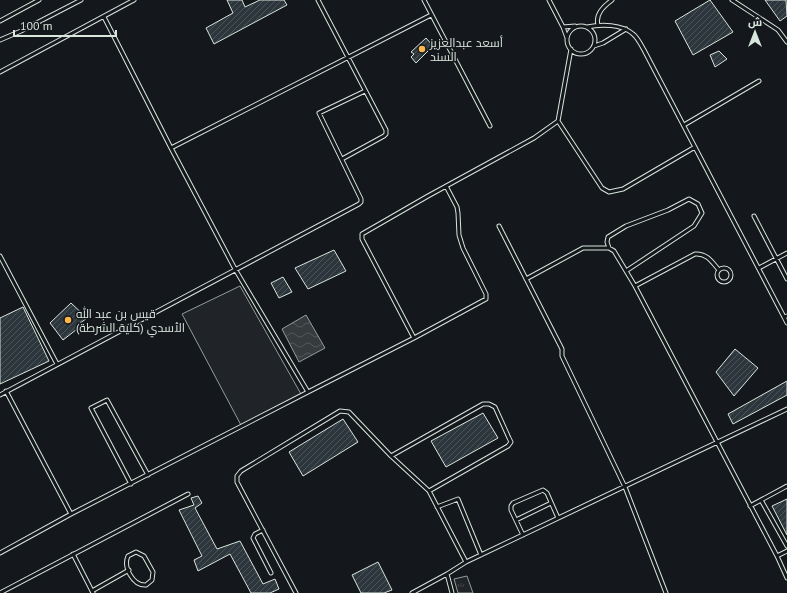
<svg xmlns="http://www.w3.org/2000/svg" width="787" height="593" font-family="'PT Sans',Cairo,sans-serif">
<style>
.grass{fill:url(#grass-tufts);stroke:#939e99}
.park{fill:#202428;stroke:#939e99}
.water{fill:url(#water-waves);stroke:#939e99}
.building{fill:url(#building-hatch);stroke:#d8e6dc}
.lines{fill:none;stroke-linecap:round;stroke-linejoin:round}
.service-casing{stroke:#d8e6dc;stroke-width:5}
.service{stroke:#14181c;stroke-width:3}
.poi-dot{fill:#ffb74d;stroke:#14181c;stroke-width:1.5}
.labels{text-anchor:middle;dominant-baseline:central;stroke-width:3;stroke-linejoin:round;paint-order:stroke}
.poi-label{font-size:12px;fill:#d8e6dc;stroke:#14181c;text-anchor:start}
</style>
<defs>
<pattern id="grass-tufts" width="24" height="20" patternUnits="userSpaceOnUse"><rect width="24" height="20" fill="#202428"/><path d="M3 7l-1-3M5 7V3M7 7l1-3M15 17l-1-3M17 17v-4M19 17l1-3" fill="none" stroke="#404447"/></pattern>
<pattern id="water-waves" width="16" height="10" patternUnits="userSpaceOnUse"><rect width="16" height="10" fill="#363b3e"/><path d="M0 5q4-4 8 0t8 0" fill="none" stroke="#525759"/></pattern>
<pattern id="building-hatch" width="6" height="6" patternUnits="userSpaceOnUse"><rect width="6" height="6" fill="#2c363c"/><path d="M-1 1l2-2M0 6l6-6M5 7l2-2" fill="none" stroke="#4a5358"/></pattern>
</defs>
<rect width="100%" height="100%" fill="#14181c"/>
<!-- grass -->
<path class="grass" d="M 467,576 L 473,593 L 458,593 L 454,579 Z"/>
<!-- park -->
<path class="park" d="M 240,286 L 301,394 L 242,427 L 182,314 Z"/>
<!-- water -->
<path class="water" d="M 306,315 L 325,348 L 299,362 L 282,329 Z"/>
<!-- building -->
<path class="building" d="M 227,0 L 242,0 L 245,7 L 260,0 L 284,0 L 287,5 L 214,44 L 206,28 L 233,13 Z
M 710,0 L 733,32 L 693,55 L 675,21 Z
M 765,0 L 786,0 L 787,16 L 780,21 Z
M 426,38 L 433,46 L 416,63 L 411,57 L 414,54 L 411,52 Z
M 719,51 L 727,59 L 715,67 L 710,55 Z
M 334,250 L 346,271 L 308,289 L 295,268 Z
M 283,277 L 292,292 L 279,298 L 271,283 Z
M 71,303 L 87,318 L 79,324 L 81,326 L 63,340 L 50,323 Z
M 23,307 L 49,361 L 0,384 L 0,318 Z
M 735,349 L 758,368 L 734,396 L 716,372 Z
M 787,381 L 787,395 L 733,424 L 728,414 Z
M 483,413 L 498,438 L 446,467 L 431,441 Z
M 343,419 L 358,442 L 303,476 L 289,452 Z
M 198,496 L 202,503 L 195,508 L 217,549 L 240,541 L 263,584 L 275,579 L 279,589 L 270,593 L 251,593 L 230,554 L 198,571 L 194,560 L 202,556 L 179,510 L 194,505 L 191,498 Z
M 787,499 L 787,535 L 772,506 Z
M 378,562 L 392,590 L 384,593 L 361,593 L 352,575 Z"/>
<g class="lines">
<defs>
<path id="service" d="M 318,0 L 386,130 L 386,134 L 384,136 L 342,159
M 424,0 L 490,126
M 549,0 L 563,27 L 567,38
M 732,0 L 778,30 L 787,42
M 104,17 L 171,148 L 235,269 L 308,392 L 414,338 L 486,299 L 486,294 L 463,248 L 459,235 L 458,213 L 457,207 L 446,186
M 0,21 L 39,0
M 598,25 C 595,14 604,6 612,0
M567 40a14 14 0 1 1 28 0a14 14 0 1 1-28 0Z
M 563,27 L 575,26
M 587,27 C 601,24 622,24 633,34 C 638,38 641,45 644,50 L 784,317 L 787,316
M 0,40 L 21,31 L 81,0
M 594,46 L 603,43 L 626,29
M 571,49 L 558,121 L 602,188 L 609,192 L 623,189 L 695,147
M 0,72 L 134,0
M 684,125 L 759,81
M 171,148 L 431,15
M 754,216 L 787,279
M 499,226 L 562,349 L 562,356 L 625,487 L 666,593
M 609,248 L 607,242 L 608,237 L 626,226 L 668,210 L 689,199 L 698,204 L 702,213 L 694,226 L 626,271
M 0,256 L 57,364
M717 275a7 7 0 1 1 14 0a7 7 0 1 1-14 0Z
M 759,268 L 787,253
M 526,279 L 583,248 L 609,248 L 614,251 L 635,286 L 777,556 L 787,578
M 635,286 L 695,254 C 707,253 712,262 719,270
M 784,317 L 787,323
M 414,338 L 362,239 L 362,234 L 428,196 L 534,138 L 558,121
M 6,391 L 71,514 L 308,392
M 0,395 L 359,204 L 361,202 L 361,199 L 319,113 L 365,91
M 391,456 L 483,404 L 489,404 L 495,407 L 509,438 L 511,442 L 508,446 L 429,491
M 131,484 L 91,408 L 107,400 L 148,475
M 761,500 L 787,546
M 750,506 L 787,486
M 437,507 L 458,499 L 481,555
M 516,520 L 551,503
M 263,530 L 255,534 L 253,538 L 271,573
M 523,535 L 511,510 L 511,506 L 513,503 L 543,490 L 547,493 L 558,518
M 136,552 L 144,556 L 153,572 L 152,580 L 146,585 C 133,586 123,567 128,556 Z
M 0,553 L 71,514
M 73,554 L 93,593
M 777,556 L 787,551
M 447,574 L 452,593
M 92,591 L 129,570
M 0,593 L 188,494
M 296,593 L 237,482 L 237,476 L 241,471 L 340,411 L 349,412 L 391,456 L 429,491 L 466,562
M 412,593 L 447,574 L 466,562 L 787,409"/>
</defs>
<!-- service casing -->
<use href="#service" class="service-casing"/>
<!-- service -->
<use href="#service" class="service"/>
</g>
<!-- markers -->
<g class="poi-dot">
<circle cx="422" cy="49" r="4"/>
<circle cx="68" cy="320" r="4"/>
</g>
<g class="labels">
<!-- poi labels -->
<g class="poi-label">
<text x="430" y="42">أسعد عبدالعزيز<tspan x="430" dy="14">السند</tspan></text>
<text x="76" y="313">قيس بن عبد الله<tspan x="76" dy="14">الأسدي (كلية الشرطة)</tspan></text>
</g>
</g>
<!-- north arrow -->
<g transform="translate(755 32)" stroke="#14181c" stroke-width="3" paint-order="stroke">
<path d="M0-3L7 15L0 10L-7 15Z" fill="#d8e6dc"/>
<text y="-6" font-size="11" font-weight="bold" text-anchor="middle" fill="#d8e6dc">ش</text>
</g>
<!-- scale -->
<path d="M14 30v6h102v-6" fill="none" stroke="#d8e6dc" stroke-width="2"/>
<text x="20" y="30" font-size="12" fill="#d8e6dc" stroke="#14181c" stroke-width="3" paint-order="stroke">100 m</text>
</svg>
